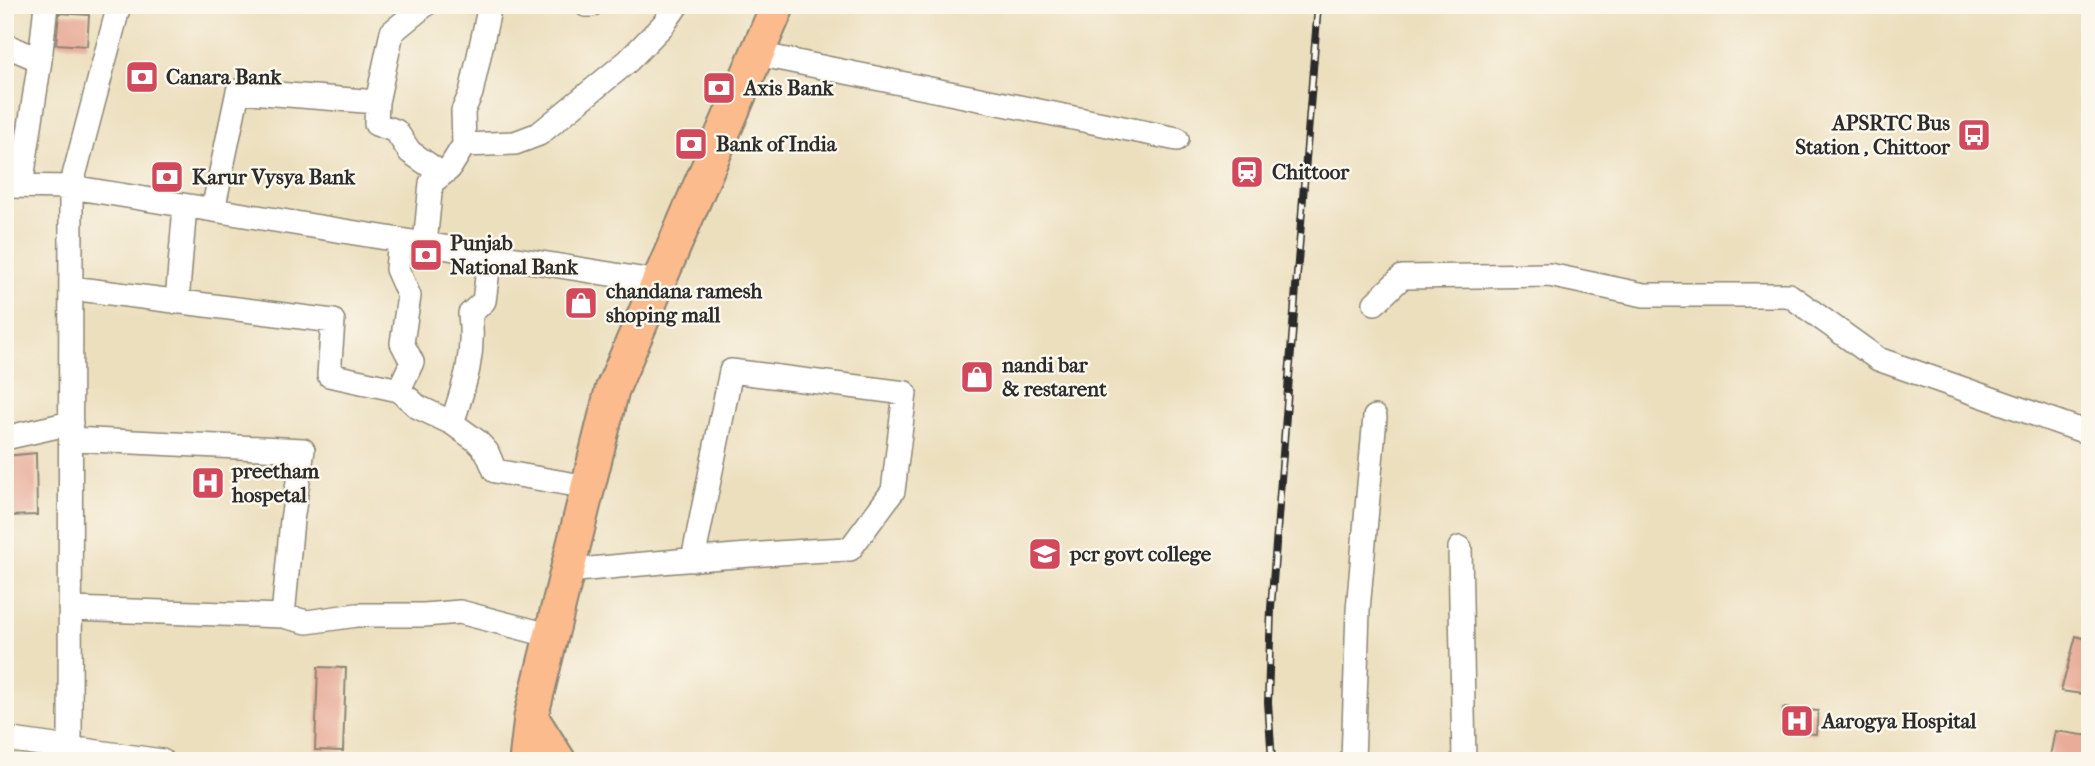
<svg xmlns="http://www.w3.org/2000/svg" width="2095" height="766" font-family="'IM FELL French Canon',serif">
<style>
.building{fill:#e8ac98}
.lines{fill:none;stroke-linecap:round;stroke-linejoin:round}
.minor-casing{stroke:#8c8574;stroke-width:26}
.highway-casing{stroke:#8c8574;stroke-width:37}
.minor{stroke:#fff;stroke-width:23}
.highway{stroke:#fbbb8d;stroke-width:33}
.rail-casing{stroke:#2b2b2b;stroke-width:8}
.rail{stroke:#fbf7ec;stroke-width:5;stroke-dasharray:16;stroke-linecap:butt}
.labels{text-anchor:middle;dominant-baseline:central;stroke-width:5;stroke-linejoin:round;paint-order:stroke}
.poi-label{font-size:21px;font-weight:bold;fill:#2b2b2b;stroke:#fbf7ec;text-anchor:start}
</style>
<rect width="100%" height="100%" fill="#fbf7ec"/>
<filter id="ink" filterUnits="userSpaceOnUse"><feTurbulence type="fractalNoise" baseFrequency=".0143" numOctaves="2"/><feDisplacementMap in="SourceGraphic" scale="14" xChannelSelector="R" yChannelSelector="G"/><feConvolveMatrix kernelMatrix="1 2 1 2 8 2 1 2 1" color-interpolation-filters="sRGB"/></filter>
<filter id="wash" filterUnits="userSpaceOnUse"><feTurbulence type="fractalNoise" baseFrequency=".00686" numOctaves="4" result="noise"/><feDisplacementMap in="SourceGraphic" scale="28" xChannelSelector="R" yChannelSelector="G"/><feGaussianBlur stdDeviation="1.57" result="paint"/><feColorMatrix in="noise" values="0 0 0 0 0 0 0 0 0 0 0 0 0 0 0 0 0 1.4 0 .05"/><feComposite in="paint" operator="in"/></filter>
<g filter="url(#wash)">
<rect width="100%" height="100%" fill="#ecdfbe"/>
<g id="blocks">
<!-- building -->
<path class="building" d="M 59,13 L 89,15 L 87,46 L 56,44 Z
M 36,453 L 37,515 L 5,516 L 5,456 Z
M 2076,636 L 2090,640 L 2090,695 L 2061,691 Z
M 318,667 L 346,668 L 343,751 L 315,750 Z
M 1783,708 L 1818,711 L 1816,734 L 1781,731 Z
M 2055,731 L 2090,736 L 2090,761 L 2049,761 Z"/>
</g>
</g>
<g filter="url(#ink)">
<use href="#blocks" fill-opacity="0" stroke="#8c8574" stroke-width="2"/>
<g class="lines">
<defs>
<path id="minor" d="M 586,5 L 591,5
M 5,45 L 40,60 L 21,186
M 757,54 L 1177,139
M 40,60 L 46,5
M 377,102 L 392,32 L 425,5
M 464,145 L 463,111 L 471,93 L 490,5
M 5,186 L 71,187 L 659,282
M 213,210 L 238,91 L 377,102 L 376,124 L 396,131 L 410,152 L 442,174
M 425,244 L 431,183 L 449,169 L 464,145 L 515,143 L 539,134 L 628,61 L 663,25 L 677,5
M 71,288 L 333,321 L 329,375 L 399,390 L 418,407 L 452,423 L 477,441 L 487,452 L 495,471 L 588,487
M 177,302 L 185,206
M 1375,303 L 1402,277 L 1549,275 L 1644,295 L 1789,295 L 1878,359 L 2080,430
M 399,390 L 412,362 L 402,343 L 409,296 L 397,269 L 400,240
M 452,423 C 465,384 475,355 470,314 L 484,301 L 490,255
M 5,438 L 71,423
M 71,439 L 303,450 L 292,520 L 283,616 L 307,622 L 357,615 L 424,615 L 460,612 L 552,636
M 1460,548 L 1464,761
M 568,571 C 662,562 756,553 850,549 L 893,491 L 905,393 L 731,371 L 693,560
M 70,609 L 283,616
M 5,739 L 162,761
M 70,761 L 71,187 L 119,5
M 1353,761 L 1358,610 L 1375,417"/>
<path id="highway" d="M 531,717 L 559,761
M 526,761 L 531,717 L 612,390 L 778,5"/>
</defs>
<!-- minor casing -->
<use href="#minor" class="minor-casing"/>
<!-- highway casing -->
<use href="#highway" class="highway-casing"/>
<!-- minor -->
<use href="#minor" class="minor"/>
<!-- highway -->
<use href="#highway" class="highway"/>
<defs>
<path id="rail" d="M 1272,761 L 1268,702 L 1271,608 L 1318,5"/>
</defs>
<!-- rail casing -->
<use href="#rail" class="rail-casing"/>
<!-- rail -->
<use href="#rail" class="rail"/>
</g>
</g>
<!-- icons -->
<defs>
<symbol id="bank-square" viewBox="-11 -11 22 22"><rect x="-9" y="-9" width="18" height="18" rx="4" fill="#d1495b" stroke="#fbf7ec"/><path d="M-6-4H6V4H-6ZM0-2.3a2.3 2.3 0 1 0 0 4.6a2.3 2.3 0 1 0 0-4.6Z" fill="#fff"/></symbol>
<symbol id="bus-square" viewBox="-11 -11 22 22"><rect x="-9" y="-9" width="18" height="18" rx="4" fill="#d1495b" stroke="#fbf7ec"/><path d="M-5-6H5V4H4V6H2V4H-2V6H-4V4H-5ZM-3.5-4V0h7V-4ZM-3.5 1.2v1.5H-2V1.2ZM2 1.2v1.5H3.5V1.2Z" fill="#fff"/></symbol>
<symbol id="station-square" viewBox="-11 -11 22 22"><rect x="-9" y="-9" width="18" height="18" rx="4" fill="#d1495b" stroke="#fbf7ec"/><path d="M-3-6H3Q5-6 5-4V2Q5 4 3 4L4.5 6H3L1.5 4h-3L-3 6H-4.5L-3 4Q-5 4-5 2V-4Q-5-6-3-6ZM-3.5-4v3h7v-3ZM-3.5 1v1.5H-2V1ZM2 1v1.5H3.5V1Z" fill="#fff"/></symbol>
<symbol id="shop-square" viewBox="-11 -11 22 22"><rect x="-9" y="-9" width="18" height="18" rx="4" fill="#d1495b" stroke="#fbf7ec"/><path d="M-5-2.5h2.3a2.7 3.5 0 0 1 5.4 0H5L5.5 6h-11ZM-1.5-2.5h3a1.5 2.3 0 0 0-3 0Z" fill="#fff"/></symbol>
<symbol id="hospital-square" viewBox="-11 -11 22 22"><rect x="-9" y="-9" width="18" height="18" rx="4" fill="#d1495b" stroke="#fbf7ec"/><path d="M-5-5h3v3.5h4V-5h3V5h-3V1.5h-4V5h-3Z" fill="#fff"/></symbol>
<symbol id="university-square" viewBox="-11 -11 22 22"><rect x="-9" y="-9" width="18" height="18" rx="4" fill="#d1495b" stroke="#fbf7ec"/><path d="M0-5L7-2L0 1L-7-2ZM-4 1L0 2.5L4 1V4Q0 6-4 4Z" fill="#fff"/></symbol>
</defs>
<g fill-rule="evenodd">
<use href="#bank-square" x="123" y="58" width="38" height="38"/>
<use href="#bank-square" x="700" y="69" width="38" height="38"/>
<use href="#bus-square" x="1955" y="116" width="38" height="38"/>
<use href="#bank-square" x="672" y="125" width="38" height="38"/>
<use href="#station-square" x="1228" y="153" width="38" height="38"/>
<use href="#bank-square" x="148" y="158" width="38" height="38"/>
<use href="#bank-square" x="407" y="236" width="38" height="38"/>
<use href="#shop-square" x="562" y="284" width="38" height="38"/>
<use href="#shop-square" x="958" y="358" width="38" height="38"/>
<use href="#hospital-square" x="189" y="464" width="38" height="38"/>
<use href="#university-square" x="1026" y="535" width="38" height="38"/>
<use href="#hospital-square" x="1778" y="702" width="38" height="38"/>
</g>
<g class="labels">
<!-- poi labels -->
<g class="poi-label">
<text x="166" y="77">Canara Bank</text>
<text x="744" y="88">Axis Bank</text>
<text x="1950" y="123" text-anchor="end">APSRTC Bus<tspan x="1950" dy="24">Station , Chittoor</tspan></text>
<text x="716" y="144">Bank of India</text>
<text x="1272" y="172">Chittoor</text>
<text x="192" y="177">Karur Vysya Bank</text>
<text x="450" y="243">Punjab<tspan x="450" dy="24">National Bank</tspan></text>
<text x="606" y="291">chandana ramesh<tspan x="606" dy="24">shoping mall</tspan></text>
<text x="1002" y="365">nandi bar<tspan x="1002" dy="24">&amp; restarent</tspan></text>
<text x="232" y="471">preetham<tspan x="232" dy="24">hospetal</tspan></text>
<text x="1070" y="554">pcr govt college</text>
<text x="1822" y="721">Aarogya Hospital</text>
</g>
</g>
<!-- margin -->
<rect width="2095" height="766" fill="none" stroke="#fbf7ec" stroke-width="28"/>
</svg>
